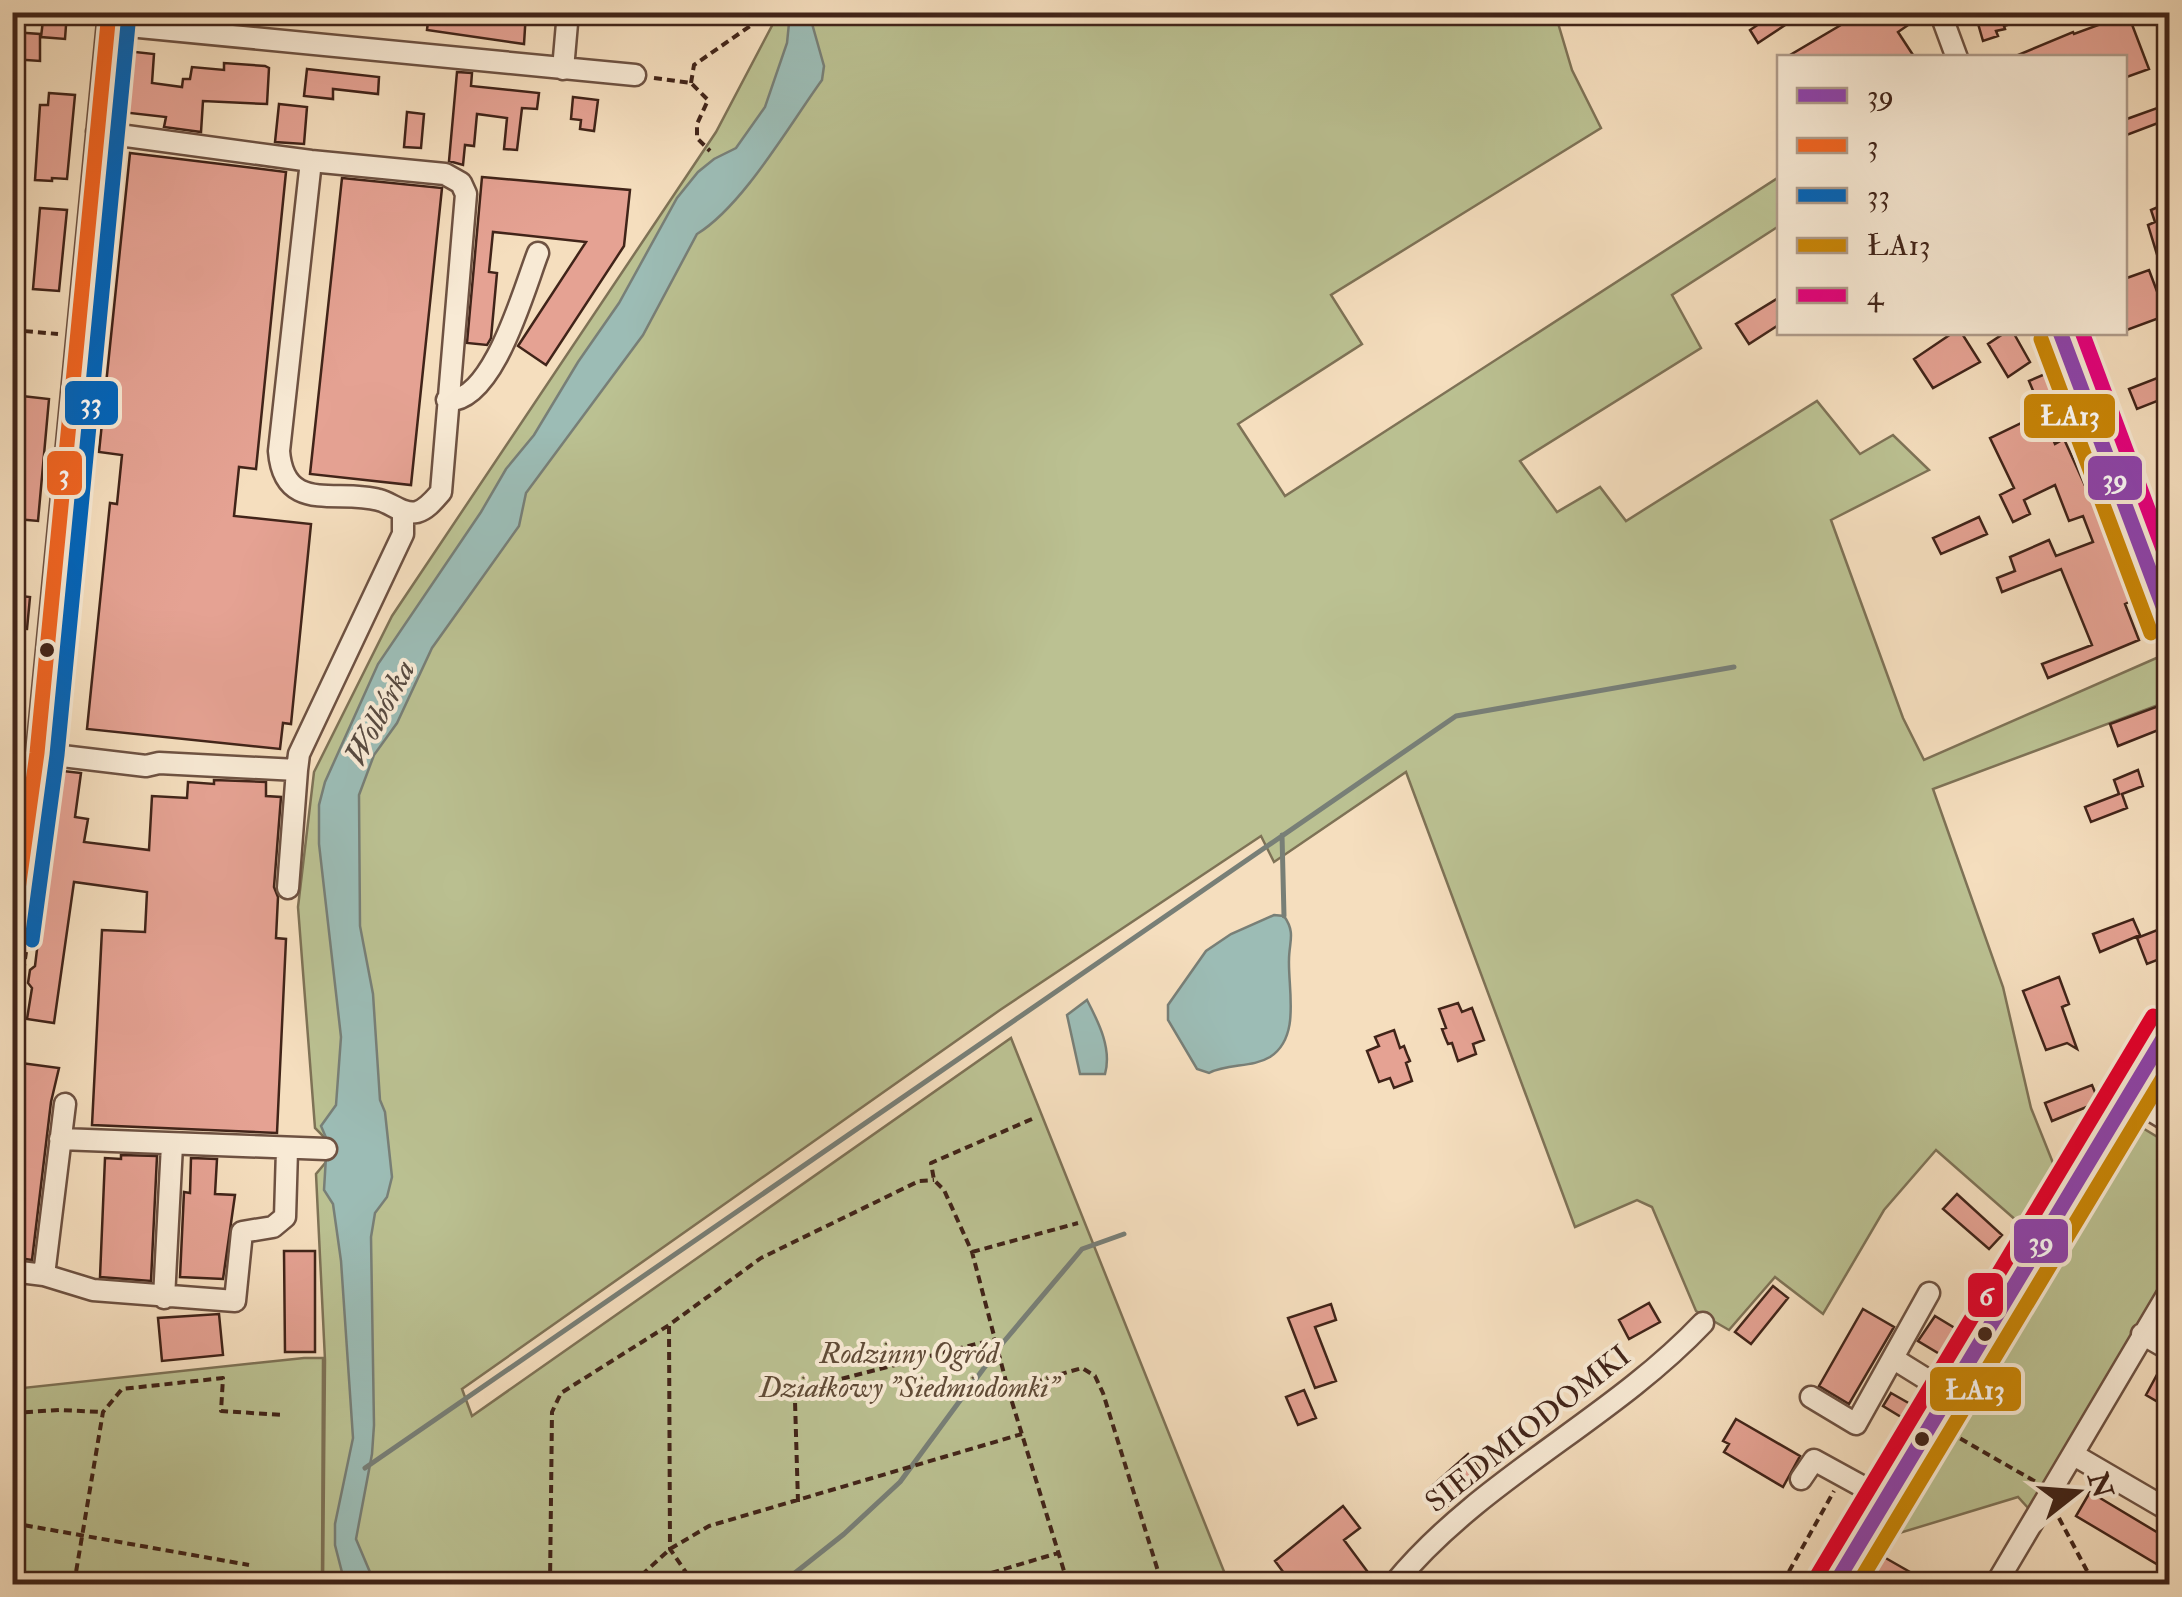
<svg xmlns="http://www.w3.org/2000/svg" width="2182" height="1597" font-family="'IM FELL Double Pica',serif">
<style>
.green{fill:#bbc192;stroke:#7e7256;stroke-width:2.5}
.water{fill:#9cbcb5;stroke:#787f77;stroke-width:2.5}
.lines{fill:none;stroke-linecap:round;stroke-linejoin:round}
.stream{stroke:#787f77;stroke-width:5}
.building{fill:#e5a293;stroke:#412419;stroke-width:2.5}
.minor-casing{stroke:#6e5242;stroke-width:25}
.path{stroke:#412419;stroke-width:4;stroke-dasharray:8 5;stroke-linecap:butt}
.minor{stroke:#f8ead5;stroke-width:20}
.bus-1-casing{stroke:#f8ead5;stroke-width:22}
.bus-2-casing{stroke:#f8ead5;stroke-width:22}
.bus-3-casing{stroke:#f8ead5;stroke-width:22}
.bus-4-casing{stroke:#f8ead5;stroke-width:22}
.bus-5-casing{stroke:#f8ead5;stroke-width:22}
.bus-6-casing{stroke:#f8ead5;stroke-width:22}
.bus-1{stroke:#8e44ad;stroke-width:15}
.bus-2{stroke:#f26522;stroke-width:15}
.bus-3{stroke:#0065bd;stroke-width:15}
.bus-4{stroke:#ca8606;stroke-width:15}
.bus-5{stroke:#e5007d;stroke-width:15}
.bus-6{stroke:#e4002b;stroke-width:15}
.bus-dot{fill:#412419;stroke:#f8ead5;stroke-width:4}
.labels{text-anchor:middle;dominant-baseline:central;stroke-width:8;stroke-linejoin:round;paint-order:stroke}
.park-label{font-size:30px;font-style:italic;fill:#604b37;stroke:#f8ead5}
.street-label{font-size:30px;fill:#412419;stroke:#f8ead5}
.water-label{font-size:32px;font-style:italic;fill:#584a40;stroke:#f8ead5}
.line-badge{stroke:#f8ead5;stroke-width:4}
.badge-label{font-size:28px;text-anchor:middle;font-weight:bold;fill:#fff}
</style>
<rect width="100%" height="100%" fill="#f5debe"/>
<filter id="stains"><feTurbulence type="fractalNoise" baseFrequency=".002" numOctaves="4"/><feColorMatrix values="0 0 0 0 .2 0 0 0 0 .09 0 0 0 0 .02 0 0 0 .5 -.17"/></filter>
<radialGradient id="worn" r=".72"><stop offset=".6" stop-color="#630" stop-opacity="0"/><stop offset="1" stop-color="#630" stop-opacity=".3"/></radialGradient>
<!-- green -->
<path class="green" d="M 775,13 L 1555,13 L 1572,70 L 1601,128 L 1331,295 L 1362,344 L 1238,424 L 1285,496 L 1779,177 L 1779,226 L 1672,295 L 1701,348 L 1520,461 L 1557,512 L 1600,487 L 1626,521 L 1817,401 L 1860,454 L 1893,435 L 1929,470 L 1831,520 L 1903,718 L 1924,760 L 2161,656 L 2169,677 L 2169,701 L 1933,789 L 2003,987 L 2031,1108 L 2057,1173 L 2026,1229 L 1936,1150 L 1884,1210 L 1823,1314 L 1775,1277 L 1729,1330 L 1696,1311 L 1652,1207 L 1637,1200 L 1575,1227 L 1406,772 L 1274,862 L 1261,836 L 1000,1010 L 462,1389 L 472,1416 L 1011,1038 L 1229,1584 L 323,1584 L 325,1360 L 316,1174 L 326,1162 L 326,1139 L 315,1128 L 298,907 L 314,772 L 392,616 L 716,132 L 775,20 Z
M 2126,1118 L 2169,1144 L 2169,1271 L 2029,1509 L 2018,1497 L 1893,1535 L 1884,1530 L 1905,1494 L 1909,1494 L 1928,1463 L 1932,1464 L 1962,1416 L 1958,1412 Z
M 304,1358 L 323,1358 L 322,1584 L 13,1584 L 13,1389 Z"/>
<!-- water -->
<path class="water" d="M 790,13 L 809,13 L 824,66 L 822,80 C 790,124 743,206 697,234 L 643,335 L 526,493 L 519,526 L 432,648 L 397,723 L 374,755 L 359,795 L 360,926 L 373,994 L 380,1100 L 385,1112 L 392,1177 L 387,1197 L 375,1213 L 371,1237 L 374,1425 L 372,1454 L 356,1539 L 375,1584 L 345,1584 L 335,1545 L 335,1524 L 353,1438 L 341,1261 L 333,1204 L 324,1190 L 327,1140 L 321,1126 L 336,1105 L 341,1037 L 319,844 L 319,805 L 325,782 L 378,664 L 481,512 L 506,469 L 534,435 L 578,362 L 619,303 L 677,198 L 698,172 L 714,159 L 736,148 L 765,107 L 787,43 Z
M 1274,915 L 1284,916 C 1296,933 1289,942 1289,960 C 1288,990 1301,1037 1270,1057 C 1252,1068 1228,1063 1209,1073 L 1197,1069 L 1168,1020 L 1168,1005 L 1206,951 L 1231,934 Z
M 1087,1000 C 1099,1023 1112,1049 1105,1074 L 1080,1074 L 1067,1015 Z"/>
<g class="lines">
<!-- stream -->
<path class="stream" d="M 1282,835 L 1284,916
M 365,1468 L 1456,716 L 1734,667
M 781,1584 L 844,1534 L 900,1482 L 1001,1345 L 1082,1249 L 1124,1234"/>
</g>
<!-- building -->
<path class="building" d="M 44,12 L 67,12 L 65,39 L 41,37 Z
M 429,12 L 526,12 L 524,44 L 427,30 Z
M 1777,12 L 1805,12 L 1758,43 L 1750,30 Z
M 1863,12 L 1927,12 L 1898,32 L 1915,58 L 1785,58 Z
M 2002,12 L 2037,12 L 2038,16 L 2004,26 L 2005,29 L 1996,31 L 1998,36 L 1983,41 L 1977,20 Z
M 2128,14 L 2149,69 L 2124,78 L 2124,58 L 2011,58 L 2073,32 L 2074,34 Z
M 12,32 L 40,34 L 40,61 L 12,59 Z
M 126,51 L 154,54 L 152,83 L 182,87 L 183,79 L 190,79 L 192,67 L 224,70 L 224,63 L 265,66 L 269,68 L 267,104 L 203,101 L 201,132 L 164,127 L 166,117 L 121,112 Z
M 307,69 L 379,77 L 378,94 L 333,89 L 333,99 L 304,96 Z
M 457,72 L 472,73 L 471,86 L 539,93 L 537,109 L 522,108 L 517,150 L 504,149 L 507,118 L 477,114 L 474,146 L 465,145 L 463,165 L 449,161 Z
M 49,93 L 75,95 L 67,179 L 52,178 L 52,181 L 35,180 L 40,105 L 48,105 Z
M 573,97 L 598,100 L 594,131 L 580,129 L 581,120 L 571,119 Z
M 279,104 L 307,107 L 304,144 L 275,142 Z
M 2160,107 L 2166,120 L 2124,136 L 2124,120 Z
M 407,112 L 424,114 L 421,148 L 404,147 Z
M 130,153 L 286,172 L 256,469 L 239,467 L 234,516 L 311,524 L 291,724 L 283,723 L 280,749 L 87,729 L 110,503 L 117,504 L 122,455 L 99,452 Z
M 482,177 L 630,190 L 624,246 L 546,365 L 518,346 L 586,242 L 493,232 L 489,272 L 497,273 L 491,338 L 487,345 L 467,343 Z
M 342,178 L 442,188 L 411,485 L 310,474 Z
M 2170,202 L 2170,284 L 2166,284 L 2148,225 L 2155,222 L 2151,210 Z
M 40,208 L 67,210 L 59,291 L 33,289 Z
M 2149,270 L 2161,302 L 2166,300 L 2170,314 L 2124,331 L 2124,279 Z
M 1780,297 L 1780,324 L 1749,344 L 1736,324 Z
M 1954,332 L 1961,332 L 1980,362 L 1933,388 L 1914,359 Z
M 2006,332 L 2013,332 L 2030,362 L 2008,377 L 1988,344 Z
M 2050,372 L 2063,403 L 2042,412 L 2029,381 Z
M 2170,373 L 2170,396 L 2137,409 L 2129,389 Z
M 22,396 L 49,399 L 38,521 L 17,519 L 22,460 L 18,460 Z
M 2042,413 L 2055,444 L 2064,439 L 2087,490 L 2090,489 L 2131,601 L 2125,604 L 2139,640 L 2048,678 L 2042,664 L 2092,645 L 2061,569 L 2002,592 L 1997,578 L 2015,571 L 2010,557 L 2049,540 L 2056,556 L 2093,542 L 2083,516 L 2069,521 L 2055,485 L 2024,500 L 2030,514 L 2013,522 L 2000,495 L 2014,488 L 1990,438 Z
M 1979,517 L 1987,534 L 1941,554 L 1933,538 Z
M 12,595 L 30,597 L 27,629 L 12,628 Z
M 2164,704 L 2169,718 L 2159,721 L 2161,729 L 2118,746 L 2110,724 Z
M 2138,770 L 2143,786 L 2122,794 L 2127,808 L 2091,822 L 2085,807 L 2119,794 L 2114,780 Z
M 63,771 L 81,773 L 75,817 L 88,819 L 84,842 L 149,850 L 152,796 L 187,798 L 188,782 L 214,784 L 214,780 L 266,782 L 266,796 L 281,797 L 274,887 L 278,897 L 276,938 L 286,939 L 277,1133 L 92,1125 L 102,930 L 145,932 L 147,892 L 74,882 L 54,1023 L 27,1019 L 32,988 L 28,983 L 30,970 L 35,966 L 44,892 L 38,885 L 47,816 L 58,805 Z
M 2133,919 L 2140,935 L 2100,952 L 2093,934 Z
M 2170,925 L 2170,955 L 2147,964 L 2137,938 Z
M 2059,977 L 2069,1004 L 2062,1007 L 2077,1049 L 2067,1043 L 2046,1050 L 2023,991 Z
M 1458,1003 L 1462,1012 L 1472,1008 L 1484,1040 L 1473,1044 L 1476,1054 L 1458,1061 L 1452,1043 L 1448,1044 L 1445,1037 L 1442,1029 L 1446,1028 L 1439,1009 Z
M 1394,1030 L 1400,1048 L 1404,1046 L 1407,1054 L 1410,1061 L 1406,1063 L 1412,1081 L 1394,1088 L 1390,1078 L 1379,1082 L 1367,1051 L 1379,1046 L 1375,1037 Z
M 21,1063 L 59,1068 L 51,1102 L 32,1260 L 12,1257 L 12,1124 Z
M 2092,1085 L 2099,1102 L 2052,1121 L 2045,1103 Z
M 121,1155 L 157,1156 L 151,1281 L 100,1277 L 105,1158 L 121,1159 Z
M 191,1158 L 217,1159 L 215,1194 L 235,1195 L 223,1279 L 180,1277 L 184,1192 L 190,1193 Z
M 1957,1194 L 2002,1235 L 1989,1249 L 1943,1209 Z
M 284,1251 L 315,1251 L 315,1352 L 285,1352 Z
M 1773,1286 L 1788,1298 L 1751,1344 L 1735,1332 Z
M 1649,1303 L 1660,1322 L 1629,1339 L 1619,1320 Z
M 1331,1304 L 1336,1320 L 1315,1327 L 1336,1381 L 1315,1388 L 1288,1318 Z
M 1863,1309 L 1894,1327 L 1849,1404 L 1819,1386 Z
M 219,1314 L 223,1355 L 162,1361 L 158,1318 Z
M 1935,1316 L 1963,1333 L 1948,1359 L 1918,1341 Z
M 2159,1371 L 2170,1377 L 2170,1409 L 2146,1395 Z
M 1304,1390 L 1316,1418 L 1298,1425 L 1286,1397 Z
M 1891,1393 L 1919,1409 L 1911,1423 L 1883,1406 Z
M 1736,1419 L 1800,1456 L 1783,1487 L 1724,1452 L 1729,1444 L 1723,1441 Z
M 1468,1454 L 1485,1477 L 1446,1507 L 1431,1487 Z
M 2090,1492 L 2170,1540 L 2170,1572 L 2076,1516 Z
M 1343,1506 L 1360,1528 L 1344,1540 L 1367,1571 L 1349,1584 L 1292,1584 L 1275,1561 Z
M 1882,1556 L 1931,1584 L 1864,1584 Z"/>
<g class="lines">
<defs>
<path id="minor" d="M 1940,12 L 1957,58
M 108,24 L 635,75
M 563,69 L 568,12
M 97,132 L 311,161 L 445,174 L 461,183 L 466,194 L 441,492 C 434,500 427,509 417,512 C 402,515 392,503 379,500 C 338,488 284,515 279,451 L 311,161
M 2060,332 L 2170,626
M 447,400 C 493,404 524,289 538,253
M 37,753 L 146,766 L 159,763 L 297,770 L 288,888
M 297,770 L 299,754 L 403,534 L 403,511
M 12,937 L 37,753 L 109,12
M 2128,1097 L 2170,1122
M 60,1139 L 326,1149
M 12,1271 L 44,1275 L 93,1290 L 235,1301 L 242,1232 L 273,1227 L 285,1217 L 287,1150
M 44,1275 L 65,1104
M 164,1298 L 172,1145
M 2142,1334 L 2170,1350
M 1894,1359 L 1952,1395
M 1811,1397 L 1856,1424 L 1929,1293
M 2074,1455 L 2170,1511
M 1801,1479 L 1814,1460 L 1887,1500
M 1394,1584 C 1480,1479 1610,1421 1703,1323
M 1835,1584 L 2170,1026
M 1996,1584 L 2170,1290"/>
</defs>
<!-- minor casing -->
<use href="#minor" class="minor-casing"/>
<!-- path -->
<path class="path" d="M 654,78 L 691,83 L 708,100 L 697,124 L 697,138 L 710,151
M 691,83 L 694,65 L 753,24 L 763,12
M 12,330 L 58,334
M 2161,641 L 2170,665
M 12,1049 L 26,952
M 1032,1119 L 931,1163 L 934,1180 L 944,1190 L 972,1252 L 1008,1389 L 1068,1584
M 972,1252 L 1078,1223
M 669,1326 L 670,1549 L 694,1584
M 1009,1389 L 1082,1368 L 1095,1376 L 1103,1393 L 1162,1584
M 12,1413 L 59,1410 L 103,1412
M 1949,1432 L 2036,1482
M 798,1502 L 795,1401 L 802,1389 L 996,1339
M 2059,1518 L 2094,1584
M 12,1523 L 249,1565
M 74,1584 L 103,1412 L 122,1389 L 223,1378 L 221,1411 L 283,1415
M 550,1584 L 552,1412 L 561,1393 L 669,1325 L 761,1258 L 919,1181 L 934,1180
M 632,1584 L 670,1549 L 709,1526 L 1022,1434
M 954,1584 L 1058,1553
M 1788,1584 L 1787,1575 L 1834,1491"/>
<!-- minor -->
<use href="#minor" class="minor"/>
<defs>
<path id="bus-1" d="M 2060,332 L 2170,625
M 1835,1584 L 2170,1027"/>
<path id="bus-2" d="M 12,933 L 37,753 L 109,12"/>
<path id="bus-3" d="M 32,940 L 57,755 L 129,14"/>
<path id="bus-4" d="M 2041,339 L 2151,633
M 1858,1584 L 2170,1066"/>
<path id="bus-5" d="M 2082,332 L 2170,568"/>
<path id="bus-6" d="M 1818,1574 L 2153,1016"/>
</defs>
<!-- bus-1 casing -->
<use href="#bus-1" class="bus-1-casing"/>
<!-- bus-2 casing -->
<use href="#bus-2" class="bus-2-casing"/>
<!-- bus-3 casing -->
<use href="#bus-3" class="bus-3-casing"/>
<!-- bus-4 casing -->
<use href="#bus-4" class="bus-4-casing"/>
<!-- bus-5 casing -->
<use href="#bus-5" class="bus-5-casing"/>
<!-- bus-6 casing -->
<use href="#bus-6" class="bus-6-casing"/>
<!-- bus-1 -->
<use href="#bus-1" class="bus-1"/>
<!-- bus-2 -->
<use href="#bus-2" class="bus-2"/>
<!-- bus-3 -->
<use href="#bus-3" class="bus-3"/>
<!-- bus-4 -->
<use href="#bus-4" class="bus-4"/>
<!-- bus-5 -->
<use href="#bus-5" class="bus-5"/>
<!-- bus-6 -->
<use href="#bus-6" class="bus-6"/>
</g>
<!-- markers -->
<g class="bus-dot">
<circle cx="47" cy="650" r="9"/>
<circle cx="1985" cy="1334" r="9"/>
<circle cx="1922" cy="1439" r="9"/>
</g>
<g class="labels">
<!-- park labels -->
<g class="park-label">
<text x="909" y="1353">Rodzinny Ogród<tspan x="909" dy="34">Działkowy "Siedmiodomki"</tspan></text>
</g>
<!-- street labels -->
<g class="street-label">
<text transform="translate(1528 1429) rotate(-38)">SIEDMIODOMKI</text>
</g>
<!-- water labels -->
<g class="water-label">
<text transform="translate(380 713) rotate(-62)">Wolbórka</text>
</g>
</g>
<g class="line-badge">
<rect x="63" y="379" width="57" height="48" rx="10" fill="#0065bd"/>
<rect x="2022" y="392" width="95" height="48" rx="10" fill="#ca8606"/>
<rect x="45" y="449" width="39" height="48" rx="10" fill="#f26522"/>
<rect x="2086" y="454" width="58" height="48" rx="10" fill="#8e44ad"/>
<rect x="2012" y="1217" width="58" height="48" rx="10" fill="#8e44ad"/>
<rect x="1966" y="1271" width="39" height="48" rx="10" fill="#e4002b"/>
<rect x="1928" y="1365" width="95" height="48" rx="10" fill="#ca8606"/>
</g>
<g class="badge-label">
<text x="91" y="412">33</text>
<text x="2070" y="425">ŁA13</text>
<text x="64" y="483">3</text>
<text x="2115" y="488">39</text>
<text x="2041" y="1251">39</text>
<text x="1986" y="1305">6</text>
<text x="1975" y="1399">ŁA13</text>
</g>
<!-- margin -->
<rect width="2182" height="1597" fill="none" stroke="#f5debe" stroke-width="50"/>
<rect x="15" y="15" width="2152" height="1567" fill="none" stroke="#412419" stroke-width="5"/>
<rect x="25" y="25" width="2132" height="1547" fill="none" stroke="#412419" stroke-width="2.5"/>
<!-- legend -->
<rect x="1777" y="55" width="350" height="280" fill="#f8ead5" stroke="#af9b8a" stroke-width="2.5"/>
<rect x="1797" y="88" width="50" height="15" fill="#8e44ad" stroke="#af9b8a" stroke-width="2.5"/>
<text x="1867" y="105" font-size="30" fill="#412419">39</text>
<rect x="1797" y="138" width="50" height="15" fill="#f26522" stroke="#af9b8a" stroke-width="2.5"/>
<text x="1867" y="155" font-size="30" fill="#412419">3</text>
<rect x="1797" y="188" width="50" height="15" fill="#0065bd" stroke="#af9b8a" stroke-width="2.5"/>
<text x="1867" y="205" font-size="30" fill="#412419">33</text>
<rect x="1797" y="238" width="50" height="15" fill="#ca8606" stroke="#af9b8a" stroke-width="2.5"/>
<text x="1867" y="255" font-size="30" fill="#412419">ŁA13</text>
<rect x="1797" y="288" width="50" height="15" fill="#e5007d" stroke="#af9b8a" stroke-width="2.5"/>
<text x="1867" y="305" font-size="30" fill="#412419">4</text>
<!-- north arrow -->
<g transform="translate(2077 1492) rotate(73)" stroke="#f8ead5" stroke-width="8" paint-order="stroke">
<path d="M0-8L18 38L0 25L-18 38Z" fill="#412419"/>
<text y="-15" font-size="28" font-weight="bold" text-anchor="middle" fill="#412419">N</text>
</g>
<rect width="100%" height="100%" filter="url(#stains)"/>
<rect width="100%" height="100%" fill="url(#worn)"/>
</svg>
